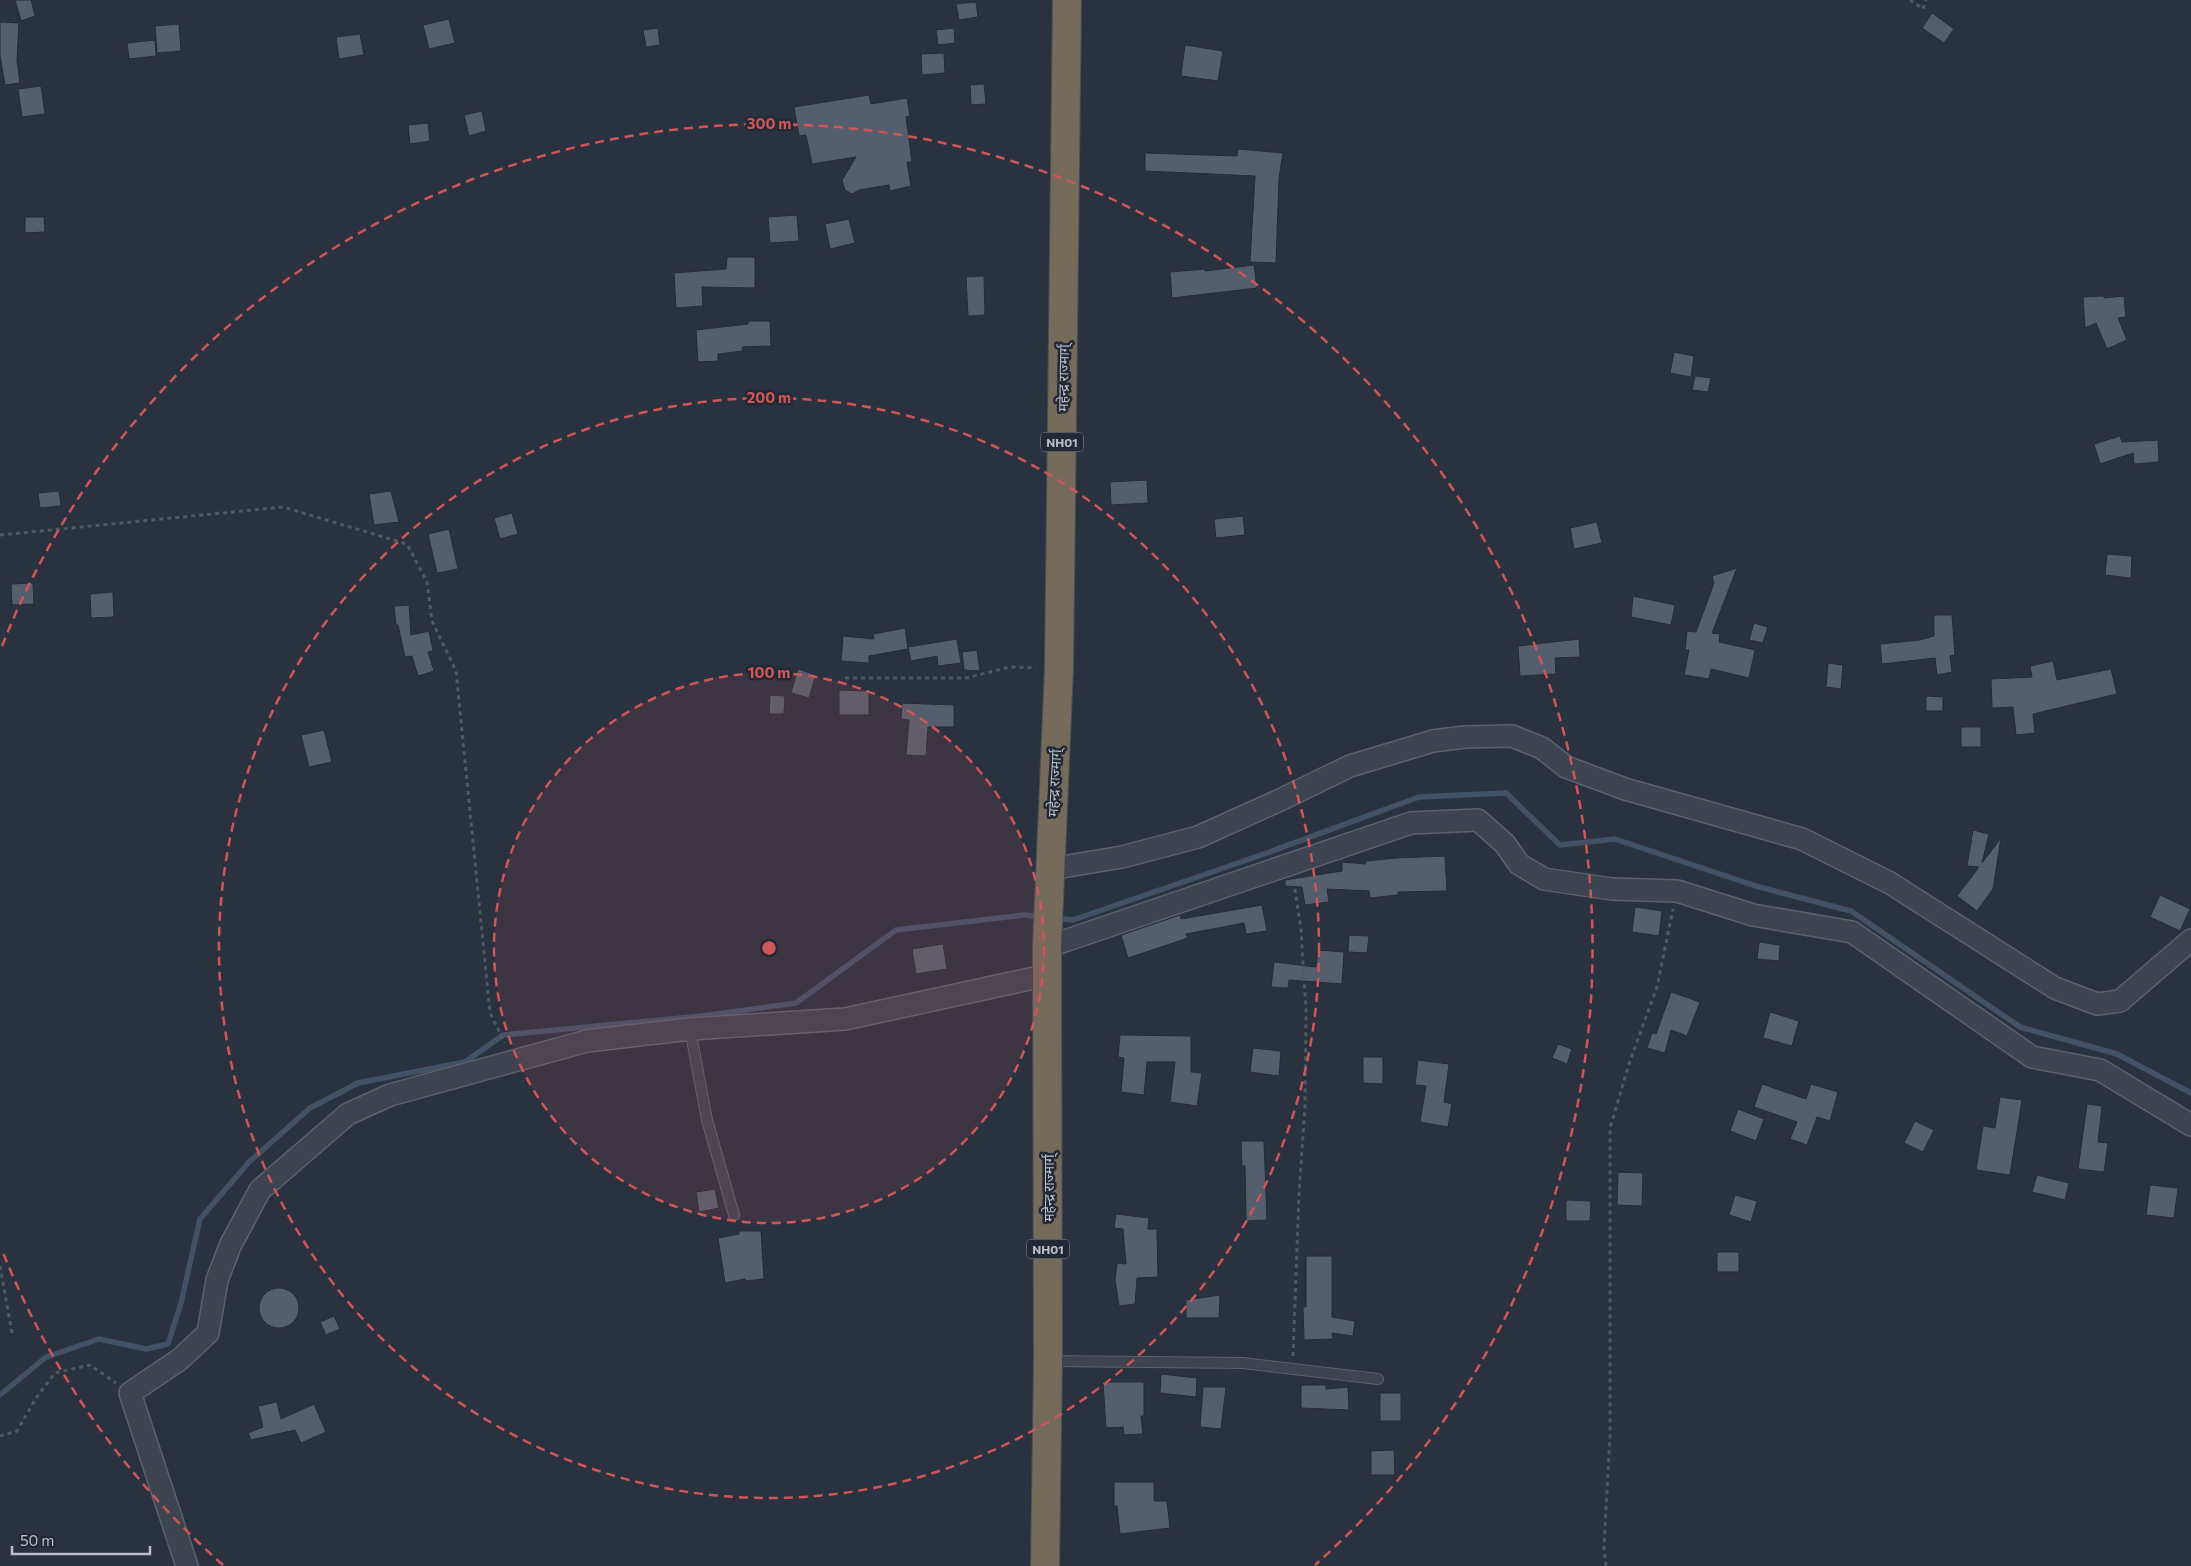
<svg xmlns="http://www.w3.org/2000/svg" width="2191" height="1566" font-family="Commissioner,'Noto Sans Devanagari',sans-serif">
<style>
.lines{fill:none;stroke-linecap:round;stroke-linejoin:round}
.stream{stroke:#435167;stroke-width:5.5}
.building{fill:#555e6c;stroke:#242b36}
.lane-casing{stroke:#5b626c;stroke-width:12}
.street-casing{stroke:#5b626c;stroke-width:24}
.highway-casing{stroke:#484f59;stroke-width:30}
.path{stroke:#4c5c5f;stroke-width:3;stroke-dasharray:4 4;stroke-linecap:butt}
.lane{stroke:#3d444f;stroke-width:10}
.street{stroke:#3d444f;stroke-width:21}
.highway{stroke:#746b5b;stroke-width:28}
.ring{fill:none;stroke:#ce5658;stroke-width:2.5;stroke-dasharray:9 6}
.labels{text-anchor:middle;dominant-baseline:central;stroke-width:5;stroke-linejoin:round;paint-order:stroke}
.shield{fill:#222934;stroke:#8c939c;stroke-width:1}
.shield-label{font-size:12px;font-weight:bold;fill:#bac0c9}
.street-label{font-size:14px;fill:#bac0c9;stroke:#222934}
.centre{fill:#ce5658;stroke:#222934;stroke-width:2.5}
.ring-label{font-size:15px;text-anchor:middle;font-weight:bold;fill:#ce5658;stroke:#222934;stroke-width:5;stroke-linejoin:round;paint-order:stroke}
</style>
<rect width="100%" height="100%" fill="#2a323f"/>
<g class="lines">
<!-- stream -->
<path class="stream" d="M 1056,918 L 1073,920 L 1264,854 L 1419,797 L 1506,793 L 1560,845 L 1615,839 L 1756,886 L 1851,911 L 2020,1027 L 2117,1054 L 2191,1093
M 0,1395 L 46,1357 L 99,1339 L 146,1349 L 168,1344 L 181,1303 L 200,1219 L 249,1162 L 310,1108 L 358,1083 L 465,1062 L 503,1035 L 702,1016 L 796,1003 L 896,930 L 1024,915 L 1041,917"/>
</g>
<!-- building -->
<path class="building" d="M 15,0 L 31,0 L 35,16 L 21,21 Z
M 976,2 L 978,17 L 959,20 L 956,4 Z
M 1932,13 L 1954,29 L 1944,43 L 1922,28 Z
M 449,19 L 455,43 L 429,49 L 423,25 Z
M 0,22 L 19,23 L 17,60 L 20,83 L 5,85 L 0,56 Z
M 179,24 L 181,51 L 157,53 L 155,26 Z
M 658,28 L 660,45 L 646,47 L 643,30 Z
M 954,28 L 955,43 L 938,45 L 936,30 Z
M 360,34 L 364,55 L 339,59 L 336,37 Z
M 155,40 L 156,56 L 129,59 L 127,43 Z
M 1185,45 L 1223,51 L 1218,81 L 1181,76 Z
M 944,53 L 945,73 L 922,75 L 921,54 Z
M 984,84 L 986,104 L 971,105 L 970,85 Z
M 41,86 L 45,114 L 22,117 L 18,89 Z
M 869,95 L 871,104 L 907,98 L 910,116 L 906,117 L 912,162 L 907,162 L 911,186 L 890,191 L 889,185 L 859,190 L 852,194 L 845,190 L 842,180 L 856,157 L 812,164 L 806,135 L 799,136 L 794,107 Z
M 482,111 L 486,131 L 469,136 L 464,115 Z
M 428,123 L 430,141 L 410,144 L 408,125 Z
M 1238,149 L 1283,153 L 1279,178 L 1276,263 L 1250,262 L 1255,176 L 1145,171 L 1145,153 L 1237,156 Z
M 797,215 L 799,241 L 770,243 L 768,217 Z
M 25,217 L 44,217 L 45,232 L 25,233 Z
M 849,219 L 855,243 L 830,249 L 825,224 Z
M 727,257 L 755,257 L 755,288 L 702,287 L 703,306 L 676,308 L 674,273 L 726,269 Z
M 1254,265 L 1257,288 L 1172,298 L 1170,272 L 1205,269 L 1205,271 Z
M 984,276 L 985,315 L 968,316 L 966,277 Z
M 2104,296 L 2104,298 L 2124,296 L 2126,317 L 2118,318 L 2127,340 L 2107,349 L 2096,323 L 2085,328 L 2083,297 Z
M 748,321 L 770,321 L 771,346 L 742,347 L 743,351 L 718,354 L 718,361 L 698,362 L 696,330 L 748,324 Z
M 1674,352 L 1694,356 L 1691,377 L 1670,373 Z
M 1695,376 L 1711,378 L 1708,392 L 1692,390 Z
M 2120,436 L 2122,442 L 2158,440 L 2159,462 L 2134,464 L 2133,453 L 2100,464 L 2094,444 Z
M 1147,480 L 1148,503 L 1111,505 L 1110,482 Z
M 59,491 L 61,506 L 40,508 L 38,493 Z
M 391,491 L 399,522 L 374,525 L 369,494 Z
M 512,513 L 518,534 L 500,539 L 494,518 Z
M 1243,516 L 1245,535 L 1216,538 L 1214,519 Z
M 1597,522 L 1602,543 L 1574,549 L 1570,528 Z
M 449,529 L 458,569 L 437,573 L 428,534 Z
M 2107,554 L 2132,556 L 2131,578 L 2105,575 Z
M 1737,568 L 1712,633 L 1720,634 L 1719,642 L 1755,650 L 1749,678 L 1711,669 L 1709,679 L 1684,675 L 1689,650 L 1685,650 L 1687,631 L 1696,632 L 1714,583 L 1712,576 Z
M 33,583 L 34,604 L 12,605 L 11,584 Z
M 113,592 L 114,617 L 91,618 L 90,594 Z
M 1633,596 L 1675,605 L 1671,625 L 1631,617 Z
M 409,605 L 411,635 L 429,631 L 433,651 L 428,652 L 434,671 L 418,676 L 412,656 L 405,657 L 398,625 L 396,625 L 394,606 Z
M 1934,615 L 1952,615 L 1955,655 L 1950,656 L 1952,672 L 1937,675 L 1935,658 L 1882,664 L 1880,644 L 1920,640 L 1934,636 Z
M 1754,623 L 1768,627 L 1763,643 L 1749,640 Z
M 905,628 L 908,649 L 869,656 L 869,663 L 841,661 L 843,636 L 874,639 L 873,634 Z
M 957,639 L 961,663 L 938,666 L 937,656 L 911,661 L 908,647 Z
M 1579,639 L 1580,657 L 1555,658 L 1556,674 L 1520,676 L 1518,646 Z
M 977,650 L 980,671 L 964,670 L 962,652 Z
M 2053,661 L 2057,680 L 2111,669 L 2117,694 L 2033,714 L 2035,733 L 2016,735 L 2013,707 L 1992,708 L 1991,679 L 2032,677 L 2030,666 Z
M 1828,663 L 1843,665 L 1841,689 L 1826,687 Z
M 798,669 L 816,675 L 809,698 L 791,693 Z
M 839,690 L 869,691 L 869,715 L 839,715 Z
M 770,695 L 785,696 L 784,714 L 769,714 Z
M 1926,696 L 1943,697 L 1943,711 L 1926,711 Z
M 902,703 L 954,705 L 954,727 L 928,727 L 926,756 L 906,755 L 909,720 L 901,719 Z
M 1961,727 L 1981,727 L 1981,747 L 1961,747 Z
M 324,730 L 332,762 L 309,767 L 301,735 Z
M 1973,830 L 1989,834 L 1982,863 L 2001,838 L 1993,889 L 1977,911 L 1957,896 L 1979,867 L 1967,866 Z
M 1445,856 L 1447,891 L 1398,892 L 1398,895 L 1370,898 L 1369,891 L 1327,889 L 1329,902 L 1305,905 L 1302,887 L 1285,886 L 1285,880 L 1342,871 L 1342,862 L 1366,864 L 1366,861 L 1396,858 Z
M 2160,895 L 2190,909 L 2180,931 L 2150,917 Z
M 1262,905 L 1267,931 L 1246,934 L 1244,923 L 1186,934 L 1188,938 L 1128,958 L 1121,935 L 1180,915 L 1181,919 Z
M 1635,907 L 1662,911 L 1659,936 L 1632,932 Z
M 1349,935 L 1369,936 L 1367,953 L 1348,952 Z
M 1759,942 L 1780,945 L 1779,961 L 1757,959 Z
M 943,944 L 947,969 L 916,974 L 912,949 Z
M 1318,950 L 1344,952 L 1342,984 L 1289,980 L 1288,988 L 1271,987 L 1274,962 L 1316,967 Z
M 1671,992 L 1700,1002 L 1687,1036 L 1671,1030 L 1665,1053 L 1647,1048 L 1652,1033 L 1656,1034 Z
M 1770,1012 L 1799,1021 L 1792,1046 L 1763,1038 Z
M 1120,1035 L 1191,1036 L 1191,1072 L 1202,1073 L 1197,1106 L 1170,1102 L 1175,1062 L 1147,1062 L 1144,1095 L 1121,1092 L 1124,1058 L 1118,1057 Z
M 1558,1044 L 1572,1049 L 1567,1064 L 1552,1058 Z
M 1253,1048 L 1281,1051 L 1279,1076 L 1250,1072 Z
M 1363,1057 L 1383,1057 L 1383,1084 L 1363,1083 Z
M 1418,1060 L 1449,1064 L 1444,1102 L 1452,1104 L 1448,1127 L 1420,1122 L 1426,1086 L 1415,1085 Z
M 1762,1084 L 1806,1099 L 1811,1084 L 1838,1092 L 1830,1121 L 1817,1117 L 1807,1145 L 1790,1139 L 1797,1122 L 1754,1107 Z
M 2000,1097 L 2022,1100 L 2010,1175 L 1976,1170 L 1983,1126 L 1995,1128 Z
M 2087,1104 L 2102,1106 L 2098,1142 L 2108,1143 L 2104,1172 L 2078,1169 Z
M 1738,1109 L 1764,1119 L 1756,1141 L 1730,1131 Z
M 1915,1121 L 1934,1130 L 1923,1152 L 1904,1143 Z
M 1241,1141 L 1264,1141 L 1267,1220 L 1246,1221 L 1245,1166 L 1242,1166 Z
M 1618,1172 L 1643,1173 L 1642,1206 L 1617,1205 Z
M 2037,1175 L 2069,1183 L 2065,1200 L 2032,1192 Z
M 2150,1185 L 2178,1188 L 2174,1218 L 2146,1215 Z
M 715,1189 L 719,1208 L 699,1212 L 696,1192 Z
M 1735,1195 L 1757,1201 L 1751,1222 L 1729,1215 Z
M 1566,1200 L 1591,1201 L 1590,1221 L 1566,1221 Z
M 1116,1214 L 1149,1218 L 1148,1229 L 1157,1229 L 1158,1277 L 1137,1278 L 1135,1304 L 1119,1306 L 1115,1280 L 1117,1263 L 1126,1264 L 1123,1229 L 1114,1228 Z
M 739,1231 L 761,1231 L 764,1279 L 745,1281 L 745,1279 L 725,1283 L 718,1238 L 739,1234 Z
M 1717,1252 L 1739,1252 L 1739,1272 L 1717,1272 Z
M 1306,1256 L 1332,1256 L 1332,1317 L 1355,1321 L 1353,1336 L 1332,1333 L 1333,1339 L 1304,1340 L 1303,1307 L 1306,1307 Z
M259 1308a20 20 0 1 1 40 0a20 20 0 1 1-40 0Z
M 1220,1295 L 1219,1318 L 1186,1318 L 1186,1300 Z
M 334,1316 L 340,1329 L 326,1335 L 320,1322 Z
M 1161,1374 L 1197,1378 L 1196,1397 L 1160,1393 Z
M 1103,1382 L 1144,1382 L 1144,1416 L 1141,1416 L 1143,1434 L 1124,1435 L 1123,1427 L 1106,1428 Z
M 1301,1385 L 1326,1385 L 1326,1389 L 1348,1387 L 1349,1410 L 1301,1408 Z
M 1203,1387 L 1226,1387 L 1221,1429 L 1200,1427 Z
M 1380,1393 L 1401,1393 L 1401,1421 L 1380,1421 Z
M 277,1402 L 281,1419 L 314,1404 L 326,1432 L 301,1443 L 295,1430 L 251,1440 L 248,1433 L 263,1427 L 258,1406 Z
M 1394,1450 L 1395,1475 L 1371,1475 L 1371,1451 Z
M 1114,1482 L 1154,1482 L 1154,1501 L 1167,1501 L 1170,1528 L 1120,1534 L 1117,1506 L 1114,1506 Z"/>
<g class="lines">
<defs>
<path id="lane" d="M 690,1029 L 707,1120 L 734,1215
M 1049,1361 L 1243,1363 L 1378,1379"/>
<path id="street" d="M 1050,869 L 1122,857 L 1198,837 L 1278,801 L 1350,766 L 1433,741 L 1465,737 L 1512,736 L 1542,748 L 1566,767 L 1625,789 L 1802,839 L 1890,883 L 2055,988 L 2097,1004 L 2120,1001 L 2191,940
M 1047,947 L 1411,823 L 1478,820 L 1505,844 L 1519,864 L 1544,879 L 1612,889 L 1677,891 L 1753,915 L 1852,932 L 2032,1057 L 2100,1070 L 2191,1125
M 187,1566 L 130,1393 L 179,1360 L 208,1333 L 217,1280 L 230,1246 L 260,1190 L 348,1114 L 390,1095 L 587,1041 L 690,1029 L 845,1019 L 1048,975"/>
<path id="highway" d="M 1045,1566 L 1048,1361 L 1047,947 L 1059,668 L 1067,0"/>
</defs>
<!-- lane casing -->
<use href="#lane" class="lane-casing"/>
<!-- street casing -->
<use href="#street" class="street-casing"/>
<!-- highway casing -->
<use href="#highway" class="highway-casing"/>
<!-- path -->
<path class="path" d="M 1910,0 L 1923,9 L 1926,0
M 0,535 L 283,507 L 407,544 L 427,582 L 432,621 L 456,671 L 490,1013 L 505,1043
M 845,678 L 966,678 L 1010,667 L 1036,668
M 0,1266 L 12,1333
M 1293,1356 L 1299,1194 L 1305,1106 L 1306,1011 L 1301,930 L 1294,883
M 0,1436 L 17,1431 L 36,1398 L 55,1373 L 90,1365 L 116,1383
M 1606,1566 L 1604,1547 L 1610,1435 L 1610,1128 L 1630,1061 L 1657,987 L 1673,909"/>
<!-- lane -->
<use href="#lane" class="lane"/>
<!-- street -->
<use href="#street" class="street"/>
<!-- highway -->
<use href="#highway" class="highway"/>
</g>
<!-- distance rings -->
<circle cx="769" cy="948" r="275" fill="#ce5658" fill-opacity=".12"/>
<g class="ring">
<circle cx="769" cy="948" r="275"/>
<circle cx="769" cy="948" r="550"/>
<path d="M223 1565A824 824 0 0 1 2 1250M2 646A824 824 0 1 1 1315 1565"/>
</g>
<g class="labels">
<!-- shield labels -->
<g class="shield">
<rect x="1041" y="432.5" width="42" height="19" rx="4"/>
<rect x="1027" y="1239.5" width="42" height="19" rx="4"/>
</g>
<g class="shield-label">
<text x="1062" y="442">NH01</text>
<text x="1048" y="1249">NH01</text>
</g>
<!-- street labels -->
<g class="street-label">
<text transform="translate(1063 378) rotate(-89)">महेन्द्र राज्मार्ग्</text>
<text transform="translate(1054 783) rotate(-87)">महेन्द्र राज्मार्ग्</text>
<text transform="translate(1048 1188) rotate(-90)">महेन्द्र राज्मार्ग्</text>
</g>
</g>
<circle cx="769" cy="948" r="8" class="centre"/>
<g class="ring-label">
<text x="769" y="129">300 m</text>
<text x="769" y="403">200 m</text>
<text x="769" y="678">100 m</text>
</g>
<!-- scale -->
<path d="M12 1546v8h138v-8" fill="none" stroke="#bac0c9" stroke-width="2.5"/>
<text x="20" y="1546" font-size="15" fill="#bac0c9" stroke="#222934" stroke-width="4" paint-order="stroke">50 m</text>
</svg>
